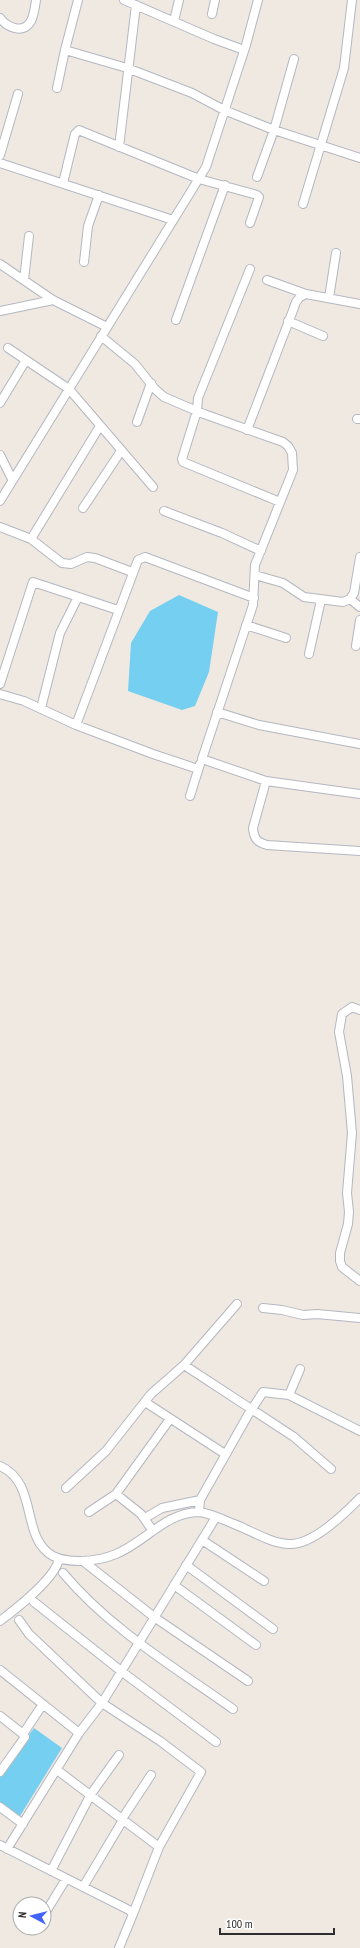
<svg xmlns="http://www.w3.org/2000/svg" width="360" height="1948" font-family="'PT Sans Narrow',sans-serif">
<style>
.water{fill:#75cff0}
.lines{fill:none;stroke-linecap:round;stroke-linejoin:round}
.minor-casing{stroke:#b4b7c1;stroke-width:10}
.minor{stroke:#fff;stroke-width:8}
</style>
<rect width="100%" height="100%" fill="#efe9e1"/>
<!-- water -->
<path class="water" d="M 179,595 L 218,612 L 209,672 L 195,706 L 182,710 L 128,691 L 131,643 L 150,611 Z
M 34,1728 L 62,1748 L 20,1816 L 0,1803 L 0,1775 Z"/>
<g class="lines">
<defs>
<path id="minor" d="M 124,0 L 214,39 L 244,50
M 212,14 L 215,0
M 0,18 C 7,27 23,35 31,21 C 34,15 35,7 36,0
M 174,21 L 179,0
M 65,50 L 78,0
M 57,88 L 65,50 L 127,68 L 192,93 L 224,110 L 274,130 L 360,158
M 119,147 L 136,5
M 0,155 L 18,94
M 0,163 L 173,220
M 257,177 L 274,130 L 294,59
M 63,183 L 75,134 L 79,130 L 81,131 L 199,179 L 257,195 L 259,197 L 250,223
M 303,204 L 344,68 L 352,0
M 84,262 L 88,226 L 99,195
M 0,264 L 53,300 L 107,327
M 250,269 L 198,398 L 197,411 L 182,459 L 183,462 L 280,502
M 24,280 L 29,236
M 267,280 L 306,294
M 329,298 L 336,253
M 0,311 L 53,300
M 176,320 L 225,185
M 288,321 L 323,336
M 101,336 L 135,364 L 155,389 L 164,397 L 204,414 L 283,442 L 288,446 L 292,453 L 293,470 L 255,565 L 253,605 L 202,759 L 266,781 L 360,794
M 8,348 L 69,389 L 153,487
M 0,403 L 26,360
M 357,419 L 360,419
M 137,422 L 151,383
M 247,430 L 292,313 L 296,302 L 300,297 L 306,294 L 360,304
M 0,455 L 12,479
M 0,501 L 206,167 L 246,45 L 258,0
M 83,508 L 121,451
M 164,511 L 222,533 L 261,551
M 0,527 L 31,539 L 62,563 L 71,564 L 87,557 L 95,558 L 132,572
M 31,539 L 100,426
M 255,575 L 283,583 L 304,597 L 343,602 L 350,599 L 354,593 L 360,557
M 350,599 L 360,607
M 246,625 L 286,638
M 356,646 L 360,620
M 309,654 L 321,600
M 0,684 L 33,582 L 118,610
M 0,694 L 24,701 L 76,725 L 153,754 L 198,769
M 41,708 L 60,633 L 78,597
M 217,712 L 259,725 L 360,744
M 76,725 L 138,560 L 145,557 L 254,598
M 266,781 L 253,828 C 254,839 257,842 267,845 L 360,851
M 190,796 L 200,764
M 360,1010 L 352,1007 L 342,1014 L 339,1032 L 347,1076 L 352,1133 L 347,1193 L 349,1212 L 348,1224 L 340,1253 L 340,1261 L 342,1267 L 360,1281
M 263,1308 L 282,1310 L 303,1315 L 317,1314 L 360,1318
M 184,1365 L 294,1437 L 331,1469
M 289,1395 L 360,1431
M 145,1402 L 225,1454
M 0,1466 C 39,1483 20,1538 53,1556 C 61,1560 71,1561 80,1561 C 92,1561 104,1559 116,1554 C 144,1543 166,1512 199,1512 C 210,1513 224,1520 234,1524 C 250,1530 270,1543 288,1544 C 312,1546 344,1514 360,1498
M 66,1488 L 106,1451 L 151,1394 L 184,1365 L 237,1304
M 116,1494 L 170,1419
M 89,1512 L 116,1494 L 141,1514 L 153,1531
M 199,1512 L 200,1500 L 248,1415 L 263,1392 L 289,1395 L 300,1369
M 145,1518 L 162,1508 L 200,1500
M 202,1540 L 264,1581
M 83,1561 L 154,1617 L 248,1681
M 186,1565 L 273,1629
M 63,1573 C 110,1629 174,1667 233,1709
M 174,1585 L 256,1645
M 34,1602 L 121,1671 L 216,1742
M 19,1620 L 29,1634 L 102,1703 L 160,1741 L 201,1772 L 159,1847 L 133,1914
M 0,1621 C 17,1608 55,1579 59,1559
M 0,1670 L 79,1733
M 0,1716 L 23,1734 L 25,1737 L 0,1772
M 23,1734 L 43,1704
M 57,1770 L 159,1847
M 0,1807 L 23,1824
M 122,1819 L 151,1775
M 0,1845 L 129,1910 L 133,1914 L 119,1948
M 7,1849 L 79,1733 L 102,1703 L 216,1517
M 51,1871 L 91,1794 L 119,1755
M 83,1887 L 123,1820
M 44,1915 L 66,1879"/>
</defs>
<!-- minor casing -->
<use href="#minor" class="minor-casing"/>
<!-- minor -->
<use href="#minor" class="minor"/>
</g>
<!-- north arrow -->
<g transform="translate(32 1916) rotate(277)"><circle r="19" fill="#ffffff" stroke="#ababab"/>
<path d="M0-3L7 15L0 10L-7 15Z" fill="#4264fb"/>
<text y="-6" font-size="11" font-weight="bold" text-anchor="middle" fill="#2e2e2e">N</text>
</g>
<!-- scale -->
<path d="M220 1928v6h114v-6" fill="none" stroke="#2e2e2e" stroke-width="2"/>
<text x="226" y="1928" font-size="12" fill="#2e2e2e" stroke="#ffffff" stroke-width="3" paint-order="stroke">100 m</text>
</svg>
